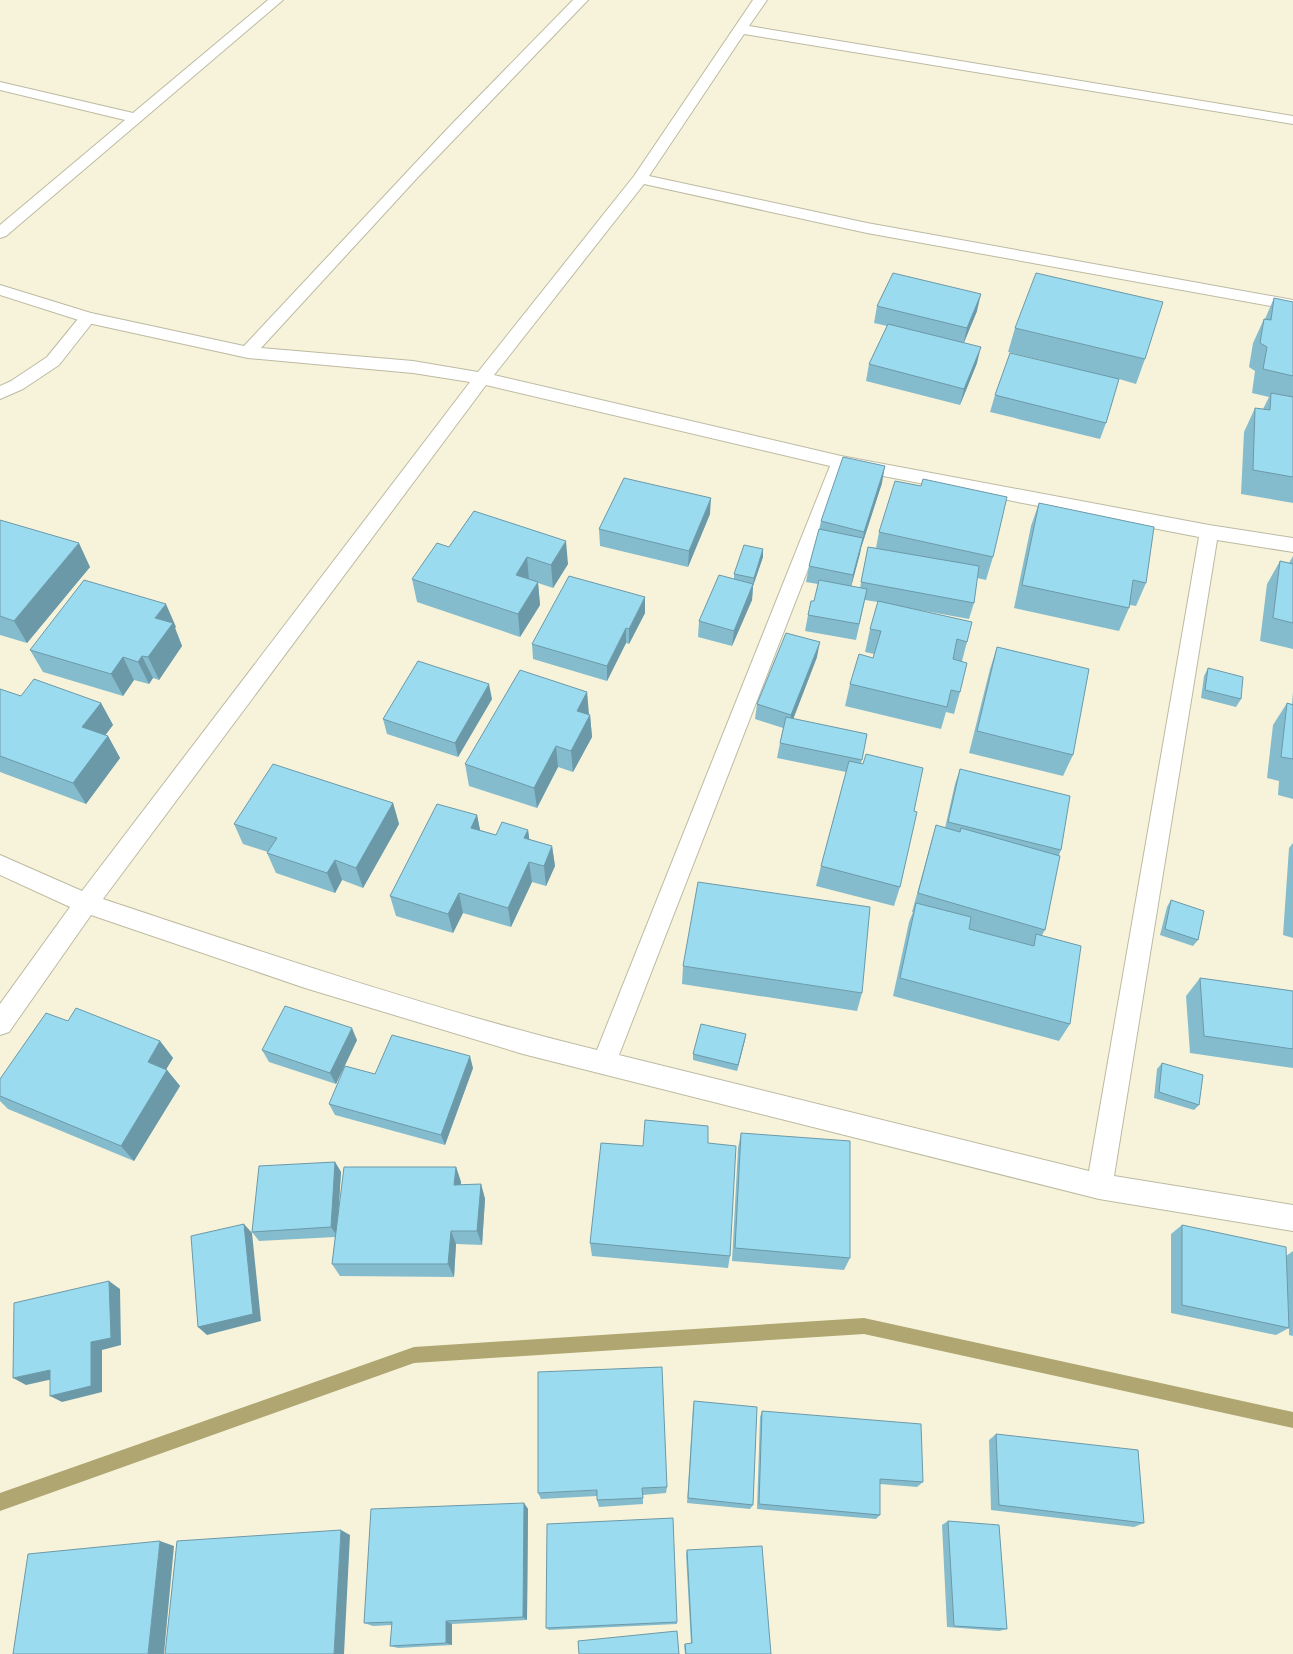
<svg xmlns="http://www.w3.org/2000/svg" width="1293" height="1654" font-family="'Playfair Display',serif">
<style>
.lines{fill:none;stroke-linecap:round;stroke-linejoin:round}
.stream{fill:#afa671;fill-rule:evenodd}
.service-casing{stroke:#bdbaa2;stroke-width:2}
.minor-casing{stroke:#bdbaa2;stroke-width:2}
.service{fill:#fff;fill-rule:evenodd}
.minor{fill:#fff;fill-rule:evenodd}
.wall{fill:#84bcce}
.shaded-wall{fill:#6c99a8}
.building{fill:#9adbf0;stroke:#6c99a8}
</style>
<rect width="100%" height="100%" fill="#f7f3da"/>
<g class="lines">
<!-- stream -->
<path class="stream" d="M 864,1318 L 1293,1412 L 1293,1428 L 864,1334 L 414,1363 L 0,1511 L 0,1493 L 414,1347 Z"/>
<defs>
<path id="service" d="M 88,313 L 94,314 L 96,318 L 59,365 L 23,389 L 0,399 L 0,386 L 11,381 L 47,357 L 82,314 Z"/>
<path id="minor" d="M 268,0 L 283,0 L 6,236 L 0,238 L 0,225 L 125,120 L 0,90 L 0,82 L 133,113 Z
M 573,0 L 588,0 L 418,177 L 261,348 L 413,361 L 478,372 L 634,176 L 753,0 L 767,0 L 749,26 L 1293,116 L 1293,124 L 744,34 L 649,176 L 867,223 L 1293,300 L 1293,310 L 867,233 L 644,184 L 494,375 L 841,456 L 1209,525 L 1293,538 L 1293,552 L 1217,540 L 1114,1176 L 1293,1205 L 1293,1231 L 1099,1199 L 523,1054 L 305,988 L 91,915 L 9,1032 L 0,1035 L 0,1004 L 70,907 L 0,875 L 0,855 L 82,891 L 470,382 L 413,373 L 248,358 L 88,323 L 0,295 L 0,285 L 91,313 L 244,346 L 449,127 ZM 486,385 L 830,466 L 597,1050 C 429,1009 266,953 103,899 ZM 847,469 L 1199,537 L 1089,1171 L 619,1055 Z"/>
</defs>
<!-- service casing -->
<use href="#service" class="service-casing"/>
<!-- minor casing -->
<use href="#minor" class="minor-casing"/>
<!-- service -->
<use href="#service" class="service"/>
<!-- minor -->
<use href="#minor" class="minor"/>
</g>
<!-- wall -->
<path class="wall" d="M 1274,298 L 1293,302 L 1293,503 L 1241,494 L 1244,432 L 1255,408 L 1263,409 L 1269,397 L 1252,393 L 1255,371 L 1249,367 L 1253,343 L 1264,319 L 1265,319 Z
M 877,306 L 977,311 L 964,342 L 977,363 L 960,405 L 866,381 L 869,364 L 887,326 L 874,323 Z
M 1015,328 L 1145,359 L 1136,384 L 1119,379 L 1106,423 L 1100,439 L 990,412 L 995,395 L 1068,367 L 1008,352 Z
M 882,483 L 861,548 L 851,586 L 860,588 L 868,547 L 876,548 L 879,532 L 993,557 L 986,580 L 977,578 L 974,603 L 969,619 L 892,605 L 967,642 L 962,661 L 960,692 L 954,714 L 946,712 L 941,729 L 845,706 L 850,684 L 873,658 L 874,654 L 865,652 L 870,629 L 878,602 L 865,600 L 856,640 L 805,631 L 808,615 L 814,601 L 818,584 L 806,582 L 809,566 L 819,530 L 821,521 Z
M 1039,503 L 1146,583 L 1136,606 L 1130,605 L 1129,608 L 1119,631 L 1014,608 L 1031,526 Z
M 474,511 L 568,564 L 553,588 L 538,583 L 540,605 L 520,637 L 417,602 L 412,579 L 449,547 Z
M 710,514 L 688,567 L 600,546 L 599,529 Z
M 0,520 L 90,567 L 27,643 L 0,635 Z
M 763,549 L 763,557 L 753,586 L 752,600 L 732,646 L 698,637 L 699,621 L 734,579 L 734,574 Z
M 1293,556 L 1293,649 L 1260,641 L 1267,584 L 1280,561 L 1289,563 Z
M 645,613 L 629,644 L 626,643 L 607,681 L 533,659 L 532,644 Z
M 176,627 L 175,628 L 182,646 L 159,680 L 153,678 L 149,684 L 134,680 L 123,696 L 43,672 L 30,650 Z
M 997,647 L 1073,755 L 1063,776 L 969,753 L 990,669 Z
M 817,657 L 793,719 L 867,734 L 861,764 L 914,811 L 900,887 L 894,906 L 816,886 L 821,866 L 846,772 L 777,758 L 783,728 L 755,719 L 757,704 Z
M 1208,668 L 1241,699 L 1236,707 L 1201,698 L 1204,676 Z
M 0,689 L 21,696 L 101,703 L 113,725 L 105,735 L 108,736 L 120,758 L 86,804 L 0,772 Z
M 1293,691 L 1293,799 L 1278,795 L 1279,781 L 1267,778 L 1273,725 L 1287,703 L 1292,704 Z
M 587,692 L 588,714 L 590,715 L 592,737 L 573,772 L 558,767 L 537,808 L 469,786 L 465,764 Z
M 492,699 L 458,757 L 387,734 L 383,719 Z
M 960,769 L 1061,850 L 1059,855 L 1045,930 L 1042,935 L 1070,1024 L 1059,1041 L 893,996 L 909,922 L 913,912 L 912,912 L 930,846 L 936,825 L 945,828 L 955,784 Z
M 393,803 L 399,824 L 363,888 L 342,880 L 335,893 L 276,873 L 267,853 L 268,852 L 243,844 L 234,824 Z
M 477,815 L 480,830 L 496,835 L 528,830 L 529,839 L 552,846 L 555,866 L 546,886 L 532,882 L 511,927 L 463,913 L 453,933 L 396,916 L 390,896 Z
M 1293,843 L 1293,938 L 1283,935 L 1289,848 Z
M 1171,900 L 1198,940 L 1193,946 L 1160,935 L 1167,907 Z
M 683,966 L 862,993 L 857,1011 L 682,984 Z
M 1200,978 L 1293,991 L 1293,1068 L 1190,1053 L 1186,996 Z
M 68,1021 L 160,1041 L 173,1058 L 166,1069 L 167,1070 L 180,1086 L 134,1161 L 8,1109 L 0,1101 L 0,1079 Z
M 357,1040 L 336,1084 L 269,1062 L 262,1050 Z
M 745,1040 L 737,1071 L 693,1060 L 693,1054 Z
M 1162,1063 L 1199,1105 L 1194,1110 L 1154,1098 L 1157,1069 Z
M 473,1068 L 445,1145 L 335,1115 L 329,1104 L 375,1074 Z
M 741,1133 L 850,1258 L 844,1270 L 732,1261 L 738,1148 Z
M 708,1143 L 730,1256 L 728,1268 L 592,1256 L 590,1243 L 643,1146 Z
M 335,1162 L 341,1172 L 338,1212 L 456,1167 L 461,1182 L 461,1185 L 481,1184 L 485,1199 L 482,1245 L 456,1244 L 454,1277 L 340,1276 L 332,1264 L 335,1237 L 259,1241 L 252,1232 Z
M 1182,1225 L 1286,1256 L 1293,1251 L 1293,1336 L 1289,1335 L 1289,1328 L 1276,1335 L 1171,1313 L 1171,1234 Z
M 694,1401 L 753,1505 L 750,1509 L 687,1503 L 693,1407 Z
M 762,1411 L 923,1482 L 917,1487 L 880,1484 L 880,1515 L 876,1519 L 757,1509 L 760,1417 Z
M 996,1434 L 1144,1523 L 1134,1527 L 991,1510 L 989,1440 Z
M 667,1487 L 666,1493 L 643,1495 L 643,1504 L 599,1507 L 597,1500 L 597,1496 L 541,1499 L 538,1493 Z
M 524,1503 L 528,1509 L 527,1620 L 452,1624 L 452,1645 L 398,1648 L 390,1646 L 392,1625 L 373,1626 L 364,1623 Z
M 948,1521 L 1007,1629 L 999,1631 L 947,1627 L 942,1525 Z
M 687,1550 L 771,1654 L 685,1654 L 684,1645 L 685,1644 L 691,1644 L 686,1554 Z
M 677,1622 L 677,1624 L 549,1630 L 546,1628 Z"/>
<!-- shaded-wall -->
<path class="shaded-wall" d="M 981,294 L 977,311 L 963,345 L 967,328 Z
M 981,347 L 977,363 L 960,405 L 964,389 Z
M 885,466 L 882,483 L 861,548 L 864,532 Z
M 711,498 L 710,514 L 688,567 L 689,551 Z
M 863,538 L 860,554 L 850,591 L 853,575 Z
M 566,541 L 568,564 L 553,588 L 551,565 Z
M 79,543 L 90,567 L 27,643 L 14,621 Z
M 763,549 L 763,557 L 753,586 L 752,600 L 732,646 L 734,631 L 753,584 L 754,578 Z
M 527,557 L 529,580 L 516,575 Z
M 538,582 L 540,605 L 520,637 L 518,614 Z
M 645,597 L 645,613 L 629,644 L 629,629 Z
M 166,604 L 176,627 L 175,628 L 182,646 L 159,680 L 148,657 L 155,618 Z
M 626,628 L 626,643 L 607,681 L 607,666 Z
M 820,642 L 817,657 L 789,730 L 791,715 Z
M 142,656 L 153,678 L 149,684 L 138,662 Z
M 123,657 L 134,680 L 123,696 L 111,674 Z
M 489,684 L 492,699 L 458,757 L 455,743 Z
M 587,692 L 589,714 L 579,733 L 577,711 Z
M 101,703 L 113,725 L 95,749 L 82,727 Z
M 590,715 L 592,737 L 573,772 L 571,751 Z
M 108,736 L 120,758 L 86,804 L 73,783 Z
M 556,746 L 558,767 L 537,808 L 534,788 Z
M 393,803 L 399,824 L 363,888 L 356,868 Z
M 477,815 L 481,835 L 471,828 Z
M 528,830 L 531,850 L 524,838 Z
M 552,846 L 555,866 L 546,886 L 544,866 Z
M 335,860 L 342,880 L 335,893 L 327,873 Z
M 529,862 L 532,882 L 511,927 L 508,908 Z
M 459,893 L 463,913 L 453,933 L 448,914 Z
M 352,1028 L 357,1040 L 336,1084 L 330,1073 Z
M 746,1034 L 745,1040 L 737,1071 L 738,1065 Z
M 160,1041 L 173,1058 L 161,1078 L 148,1062 Z
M 470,1056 L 473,1068 L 445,1145 L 441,1135 Z
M 167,1070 L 180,1086 L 134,1161 L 121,1146 Z
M 335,1162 L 341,1172 L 337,1236 L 331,1227 Z
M 456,1167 L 461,1182 L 459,1199 L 454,1185 Z
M 481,1184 L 485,1199 L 482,1245 L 477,1231 Z
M 244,1224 L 252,1233 L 261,1321 L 207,1335 L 198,1327 Z
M 451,1231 L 456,1244 L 454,1277 L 448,1264 Z
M 109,1281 L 120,1289 L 121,1345 L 102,1350 L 102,1392 L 62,1402 L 50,1396 Z
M 50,1370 L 62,1377 L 26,1385 L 13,1378 Z
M 524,1503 L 528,1509 L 527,1620 L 523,1617 Z
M 341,1530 L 350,1535 L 344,1654 L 334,1654 Z
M 160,1541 L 174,1546 L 164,1654 L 148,1654 Z
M 446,1621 L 452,1624 L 452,1645 L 446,1643 Z"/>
<!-- building -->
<path class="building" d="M 893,273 L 981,294 L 967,328 L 877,306 Z
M 1036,273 L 1163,302 L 1145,359 L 1015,328 Z
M 1274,298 L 1293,302 L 1293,376 L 1263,369 L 1267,347 L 1260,343 L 1264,319 L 1271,320 Z
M 888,324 L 981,347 L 964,389 L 869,364 Z
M 1010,353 L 1119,379 L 1106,423 L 995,395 Z
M 1271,393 L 1293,397 L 1293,477 L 1253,470 L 1255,408 L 1270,410 Z
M 843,457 L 885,466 L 864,532 L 821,521 Z
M 624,478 L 711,498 L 689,551 L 599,529 Z
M 923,479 L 1007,497 L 993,557 L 879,532 L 895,481 L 921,486 Z
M 1039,503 L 1154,527 L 1146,583 L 1133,580 L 1129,608 L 1022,585 Z
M 474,511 L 566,541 L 551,565 L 527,557 L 516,575 L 538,582 L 518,614 L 412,579 L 437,543 L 449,547 Z
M 0,520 L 79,543 L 14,621 L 0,616 Z
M 819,529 L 863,538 L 853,575 L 809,566 Z
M 744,545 L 763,549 L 754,578 L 734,574 Z
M 868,547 L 979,566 L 974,603 L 861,582 Z
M 1280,561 L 1293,564 L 1293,623 L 1273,618 Z
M 719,575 L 753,584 L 734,631 L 699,621 Z
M 569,576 L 645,597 L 629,629 L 626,628 L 607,666 L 532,644 Z
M 84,580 L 166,604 L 155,618 L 173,623 L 148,657 L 142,656 L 138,662 L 123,657 L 111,674 L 30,650 Z
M 819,580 L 867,589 L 859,624 L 808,615 L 811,601 L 814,601 Z
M 878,601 L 972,622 L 967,642 L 957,639 L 953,659 L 967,663 L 960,692 L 951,690 L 947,707 L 850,684 L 859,654 L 873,658 L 881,631 L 870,629 Z
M 786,633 L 820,642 L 791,715 L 757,704 Z
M 997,647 L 1089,669 L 1073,755 L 977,731 Z
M 418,661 L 489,684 L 455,743 L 383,719 Z
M 1208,668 L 1243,677 L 1241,699 L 1205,690 Z
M 520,670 L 587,692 L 577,711 L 590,715 L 571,751 L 556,746 L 534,788 L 465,764 Z
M 34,679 L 101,703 L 82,727 L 108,736 L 73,783 L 0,756 L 0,689 L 21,696 Z
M 1287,703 L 1293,705 L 1293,759 L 1281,757 Z
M 786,717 L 867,734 L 862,760 L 780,743 Z
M 866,754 L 923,768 L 914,811 L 917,812 L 900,887 L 821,866 L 849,761 L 863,764 Z
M 273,764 L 393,803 L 356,868 L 335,860 L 327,873 L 267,853 L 277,838 L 234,824 Z
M 960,769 L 1070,796 L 1061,850 L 948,822 Z
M 437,804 L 477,815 L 471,828 L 496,835 L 502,822 L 528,830 L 524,838 L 552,846 L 544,866 L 529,862 L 508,908 L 459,893 L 448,914 L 390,896 Z
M 936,825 L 960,832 L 961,828 L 1060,856 L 1045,930 L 918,893 Z
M 698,882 L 870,907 L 862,993 L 683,966 Z
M 1171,900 L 1204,911 L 1198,940 L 1165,929 Z
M 916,903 L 971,917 L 969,929 L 1034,946 L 1036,934 L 1081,946 L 1070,1024 L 900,978 Z
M 1200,978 L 1293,991 L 1293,1049 L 1204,1036 Z
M 285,1006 L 352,1028 L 330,1073 L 262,1050 Z
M 76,1008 L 160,1041 L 148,1062 L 167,1070 L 121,1146 L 0,1096 L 0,1079 L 46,1013 L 68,1021 Z
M 701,1024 L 746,1034 L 738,1065 L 693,1054 Z
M 392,1035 L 470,1056 L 441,1135 L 329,1104 L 345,1066 L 375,1074 Z
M 1162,1063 L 1203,1075 L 1199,1105 L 1159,1092 Z
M 645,1120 L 708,1126 L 708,1143 L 736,1146 L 730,1256 L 590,1243 L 601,1143 L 643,1146 Z
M 741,1133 L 850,1141 L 850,1258 L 735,1248 Z
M 335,1162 L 331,1227 L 252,1232 L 259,1166 Z
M 344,1167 L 456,1167 L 454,1185 L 481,1184 L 477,1231 L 451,1231 L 448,1264 L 332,1264 Z
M 244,1224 L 253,1314 L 198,1327 L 191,1236 Z
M 1182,1225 L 1286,1247 L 1289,1328 L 1182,1305 Z
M 109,1281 L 111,1338 L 91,1342 L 91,1386 L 50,1396 L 50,1370 L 13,1378 L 14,1303 Z
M 662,1367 L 667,1487 L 642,1488 L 643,1498 L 597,1500 L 597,1490 L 538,1493 L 538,1372 Z
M 694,1401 L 757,1407 L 753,1505 L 688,1498 Z
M 762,1411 L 921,1424 L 923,1482 L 880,1479 L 880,1515 L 759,1504 Z
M 996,1434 L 1138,1450 L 1144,1523 L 999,1505 Z
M 524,1503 L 523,1617 L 446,1621 L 446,1643 L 390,1646 L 392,1622 L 364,1623 L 371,1509 Z
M 673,1518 L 677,1622 L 546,1628 L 547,1524 Z
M 948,1521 L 999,1525 L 1007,1629 L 954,1626 Z
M 341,1530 L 334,1654 L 165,1654 L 177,1541 Z
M 160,1541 L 148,1654 L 13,1654 L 28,1554 Z
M 762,1546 L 771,1654 L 686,1654 L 685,1644 L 692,1643 L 687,1550 Z
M 677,1631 L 679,1654 L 579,1654 L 578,1641 Z"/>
</svg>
